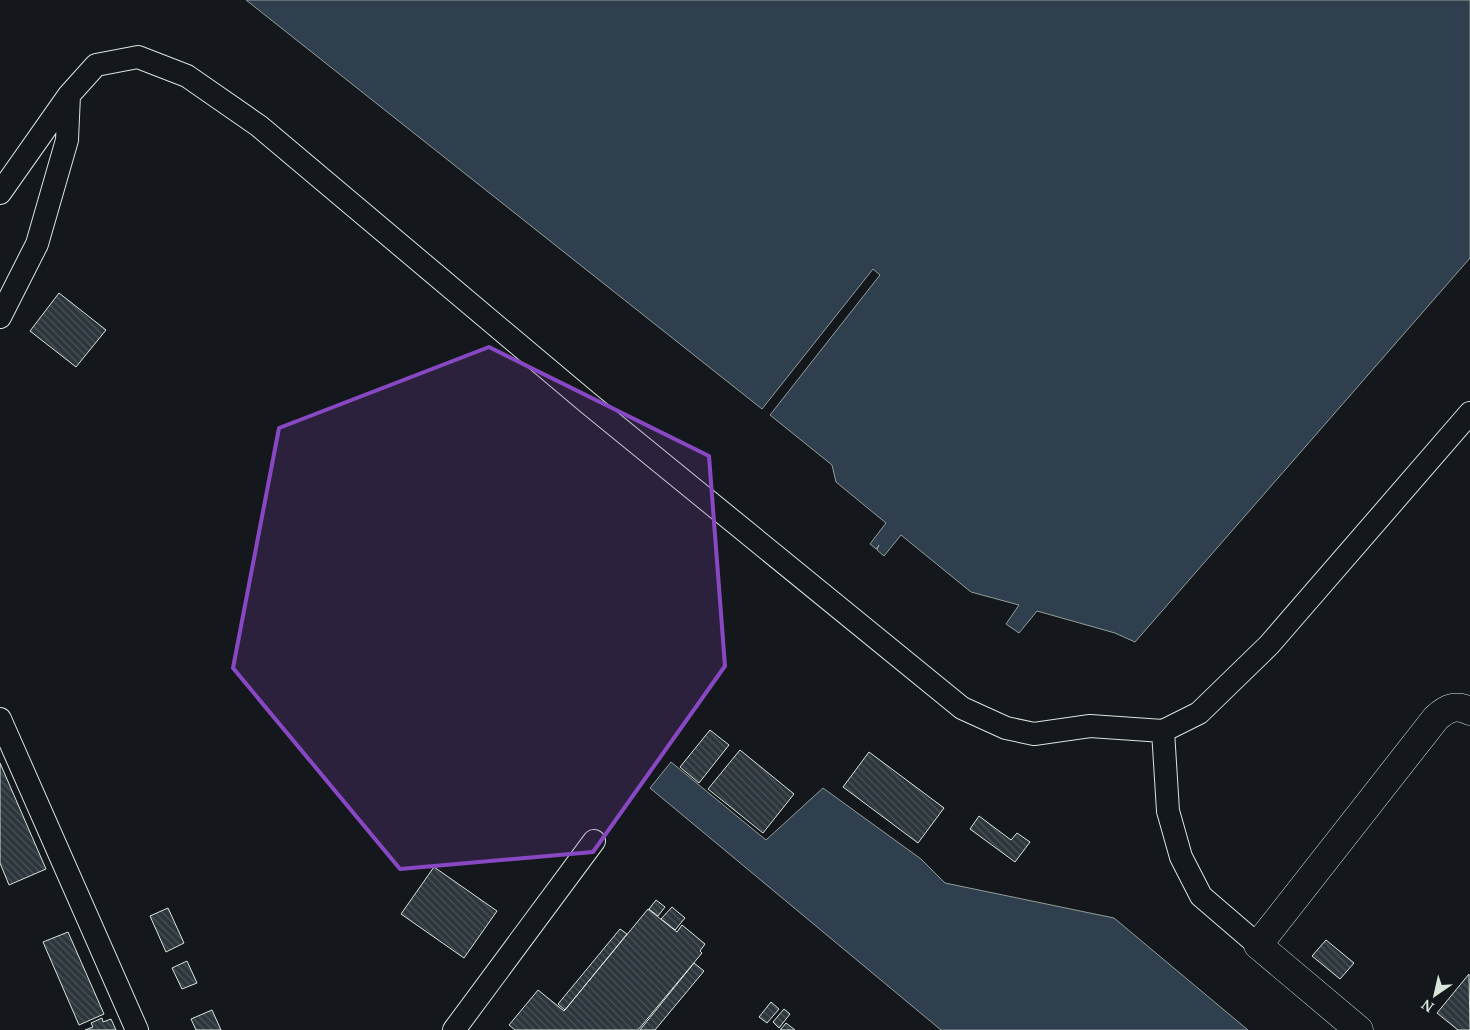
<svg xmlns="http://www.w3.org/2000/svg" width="1470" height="1030" font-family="'Noto Serif',serif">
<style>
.water{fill:#2f3f4d;stroke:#939e99}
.building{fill:url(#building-back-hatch);stroke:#d8e6dc}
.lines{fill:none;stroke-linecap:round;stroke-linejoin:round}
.street-casing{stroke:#d8e6dc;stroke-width:24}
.secondary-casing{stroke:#d8e6dc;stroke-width:29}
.street{stroke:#14181c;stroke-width:22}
.secondary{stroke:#14181c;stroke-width:28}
.marked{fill:#8948c3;fill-opacity:0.2;stroke:#8948c3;stroke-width:4;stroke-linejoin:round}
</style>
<defs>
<pattern id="building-back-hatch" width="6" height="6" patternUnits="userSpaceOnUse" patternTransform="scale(1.25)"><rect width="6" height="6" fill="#2c363c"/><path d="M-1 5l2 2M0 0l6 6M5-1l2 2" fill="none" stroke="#4a5358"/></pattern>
</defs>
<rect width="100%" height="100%" fill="#14181c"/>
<!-- water -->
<path class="water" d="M 246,0 L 1470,0 L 1470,258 L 1135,642 L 1115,633 L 1037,611 L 1019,633 L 1006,624 L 1019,605 L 971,592 L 901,535 L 884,556 L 877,550 L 879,545 L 876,549 L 870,544 L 886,523 L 836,482 L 832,465 L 770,415 L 880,275 L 873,269 L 762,409 Z
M 671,762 L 766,840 L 823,788 L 921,859 L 945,883 L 1114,918 L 1248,1030 L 941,1030 L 650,788 Z"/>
<!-- building -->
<path class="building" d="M 59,293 L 106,330 L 76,367 L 30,331 Z
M 710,730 L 729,745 L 699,783 L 680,767 Z
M 740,750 L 794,794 L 763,833 L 708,789 Z
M 869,752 L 944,808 L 918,843 L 843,787 Z
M 0,763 L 46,869 L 9,885 L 0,863 Z
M 979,816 L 1011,840 L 1017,833 L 1030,842 L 1015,862 L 970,829 Z
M 434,867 L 497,911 L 464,958 L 401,914 Z
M 656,900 L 665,907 L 658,916 L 649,909 Z
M 672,907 L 685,918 L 675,930 L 661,919 Z
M 168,908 L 184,943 L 166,952 L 150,916 Z
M 648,909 L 677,932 L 682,925 L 705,944 L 700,951 L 702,953 L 638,1030 L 515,1030 L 509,1025 L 538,990 L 564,1011 Z
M 620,929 L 627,934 L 565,1010 L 558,1004 Z
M 68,932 L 104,1014 L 79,1025 L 43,942 Z
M 1326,940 L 1354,963 L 1340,979 L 1312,956 Z
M 187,961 L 197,983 L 182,989 L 172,968 Z
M 694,963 L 704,971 L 655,1030 L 640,1030 Z
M 1469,974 L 1470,1030 L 1458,1030 L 1437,1013 Z
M 771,1002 L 779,1009 L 767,1023 L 759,1017 Z
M 784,1009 L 790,1014 L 779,1028 L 773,1022 Z
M 212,1010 L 221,1030 L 196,1030 L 191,1019 Z
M 102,1018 L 103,1022 L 111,1019 L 116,1030 L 85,1030 L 93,1027 L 91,1023 Z
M 786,1023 L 795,1030 L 780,1030 Z"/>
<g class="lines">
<defs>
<path id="street" d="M 0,193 L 69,95 L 96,65 L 138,57 L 187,76 L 259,126 L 588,403 L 962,708 L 1006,728 L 1034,734 L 1090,726 L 1163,731 L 1199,713 L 1269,645 L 1470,413
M 0,317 L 37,244 L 67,140 L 69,95
M 0,719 L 137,1030
M 1163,731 L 1168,811 L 1181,857 L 1201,896 L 1258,945
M 454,1030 L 594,841"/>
<path id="secondary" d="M 1359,1030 L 1258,945 L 1436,718 C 1447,708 1456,704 1470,711"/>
</defs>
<!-- street casing -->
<use href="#street" class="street-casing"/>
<!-- secondary casing -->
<use href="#secondary" class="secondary-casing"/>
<!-- street -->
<use href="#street" class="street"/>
<!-- secondary -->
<use href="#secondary" class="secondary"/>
</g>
<!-- marked area -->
<path class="marked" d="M 489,347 L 709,456 L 725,666 L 593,852 L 400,869 L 233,668 L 279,428 Z"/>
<!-- north arrow -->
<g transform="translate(1435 995) rotate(214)" stroke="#14181c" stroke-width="4" paint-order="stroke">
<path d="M0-4L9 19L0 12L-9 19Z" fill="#d8e6dc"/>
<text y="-8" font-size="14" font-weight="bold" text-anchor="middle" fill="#d8e6dc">N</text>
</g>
</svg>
